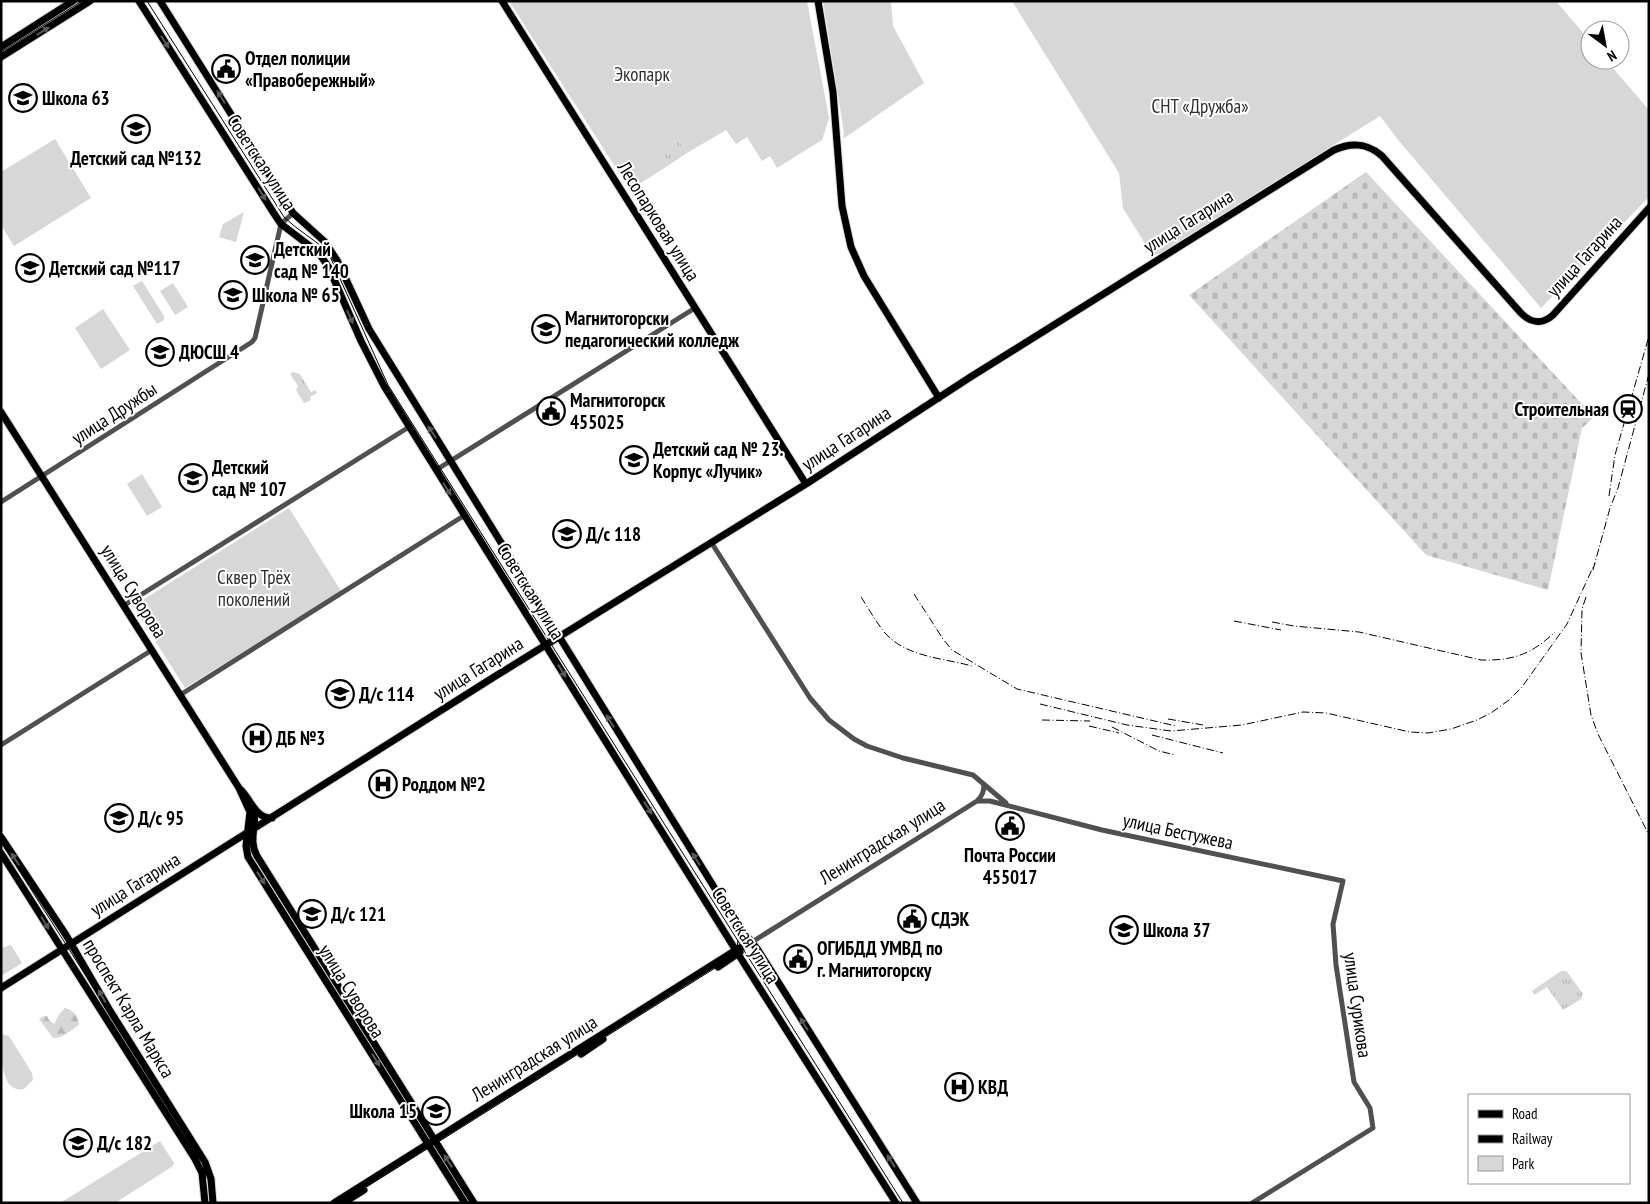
<svg xmlns="http://www.w3.org/2000/svg" width="1650" height="1204" font-family="'PT Sans Narrow',sans-serif">
<style>
.grass{fill:url(#grass-tufts)}
.forest{fill:url(#forest-firs)}
.cemetery{fill:url(#cemetery-stones)}
.green{fill:#d7d7d7}
.lines{fill:none;stroke-linecap:round;stroke-linejoin:round}
.major-casing{stroke:#dbdbdb;stroke-width:9}
.minor{stroke:#505050;stroke-width:5}
.major{stroke:#000;stroke-width:7}
.tram{stroke:#000;stroke-width:1}
.rail{stroke:#000;stroke-width:1;stroke-dasharray:8 2.5 1 2.5;stroke-linecap:butt}
.oneway{fill:#595959}
.labels{text-anchor:middle;dominant-baseline:central;stroke-width:4;stroke-linejoin:round;paint-order:stroke}
.poi-label{font-size:19px;font-weight:bold;fill:#000;stroke:#fff;text-anchor:start}
.park-label{font-size:19px;fill:#2e2e2e;stroke:#fff}
.street-label{font-size:19px;fill:#000;stroke:#fff}
</style>
<defs>
<pattern id="grass-tufts" width="24" height="20" patternUnits="userSpaceOnUse" patternTransform="scale(1.25)"><rect width="24" height="20" fill="#d7d7d7"/><path d="M3 7l-1-3M5 7V3M7 7l1-3M15 17l-1-3M17 17v-4M19 17l1-3" fill="none" stroke="#b7b7b7"/></pattern>
<pattern id="forest-firs" width="22" height="20" patternUnits="userSpaceOnUse" patternTransform="scale(1.25)"><rect width="22" height="20" fill="#d7d7d7"/><path d="M5 1l3.5 6h-7zM16 11l3.5 6h-7z" fill="#b7b7b7"/></pattern>
<pattern id="cemetery-stones" width="16" height="16" patternUnits="userSpaceOnUse" patternTransform="scale(1.25)"><rect width="16" height="16" fill="#d7d7d7"/><path d="M2 7V4a2 2 0 0 1 4 0v3zM10 15v-3a2 2 0 0 1 4 0v3z" fill="#b7b7b7"/></pattern>
</defs>
<rect width="100%" height="100%" fill="#fff"/>
<!-- grass -->
<path class="grass" d="M 678,139 L 687,153 L 669,165 L 660,150 Z
M 293,372 L 300,374 L 311,392 L 315,390 L 317,393 L 310,397 L 311,400 L 304,403 L 296,390 L 298,386 L 290,374 Z
M 1561,971 L 1566,971 L 1568,973 L 1583,994 L 1581,999 L 1563,1010 L 1547,987 L 1534,995 L 1532,991 Z"/>
<!-- forest -->
<path class="forest" d="M 65,1008 C 74,1010 78,1017 79,1025 C 71,1030 62,1039 53,1038 L 39,1019 L 44,1016 L 47,1016 L 49,1020 L 54,1024 L 60,1013 Z"/>
<!-- cemetery -->
<path class="cemetery" d="M 1366,172 L 1593,416 L 1593,418 L 1582,428 L 1548,590 L 1426,555 L 1189,295 Z"/>
<!-- green -->
<path class="green" d="M 509,1 L 807,1 L 829,118 L 822,140 L 777,168 L 770,156 L 762,161 L 747,137 L 736,144 L 726,130 L 687,153 L 678,139 L 660,150 L 669,165 L 630,190 Z
M 823,1 L 891,1 L 893,26 L 924,83 L 843,139 L 844,133 Z
M 1012,1 L 1556,1 L 1590,41 L 1590,60 L 1606,60 L 1649,110 L 1649,197 L 1541,308 L 1399,141 L 1380,116 L 1159,254 L 1152,255 L 1123,208 L 1119,173 Z
M 55,139 L 91,198 L 14,246 L 1,225 L 1,172 Z
M 244,212 L 236,242 L 219,237 L 223,224 Z
M 142,281 L 164,316 L 164,320 L 157,324 L 133,286 Z
M 173,283 L 188,307 L 175,315 L 160,291 Z
M 103,309 L 130,350 L 101,369 L 75,328 Z
M 142,474 L 162,507 L 147,516 L 127,484 Z
M 289,508 L 341,591 L 185,688 L 133,606 Z
M 11,945 L 22,963 L 1,976 L 1,948 Z
M 1,1034 L 9,1036 L 32,1073 L 33,1080 L 24,1089 C 0,1094 1,1053 1,1034 Z
M 160,1141 L 174,1163 L 173,1166 L 115,1203 L 60,1203 Z"/>
<g class="lines">
<defs>
<path id="major" d="M 139,1 L 273,212 L 281,224 L 319,253 L 329,268 L 361,341 L 384,386 L 740,957 L 896,1203
M 160,1 L 293,213 L 325,242 L 338,262 L 369,329 L 735,921 L 758,950 L 917,1203
M 502,1 L 806,484
M 818,1 L 833,92 L 842,206 L 851,247 L 864,276 L 939,398
M 1,47 L 73,1
M 1,57 L 90,1
M 1,412 L 239,788 L 250,812 L 246,846 L 248,857 L 465,1203
M 241,790 C 251,800 256,819 272,818
M 254,809 C 257,825 248,841 257,856 L 474,1203
M 1,837 L 66,935 L 109,1009 L 205,1162 L 211,1179 L 213,1203
M 1,853 L 195,1159 L 202,1173 L 205,1203
M 718,967 L 740,952
M 1,988 L 494,677 L 806,484 L 972,376 L 1334,150 C 1352,142 1367,143 1382,156 L 1520,312 C 1530,323 1542,325 1553,315 L 1649,208
M 581,1054 L 603,1039
M 334,1203 L 736,950 L 752,942
M 343,1203 L 364,1190"/>
</defs>
<!-- major casing -->
<use href="#major" class="major-casing"/>
<!-- minor -->
<path class="minor" d="M 436,470 L 695,308
M 1,502 L 252,342 L 255,338 L 281,224 L 293,213
M 711,542 L 810,698 L 829,720 L 854,739 L 867,746 L 903,758 L 973,775 L 1006,803
M 123,606 L 409,427
M 180,695 L 465,515
M 1,745 L 152,650
M 977,801 C 982,796 984,792 984,784
M 752,942 L 977,801 L 990,801 L 1102,830 L 1343,881 L 1333,924 L 1336,965 L 1354,1082 L 1370,1108 L 1373,1128 L 1252,1203"/>
<!-- major -->
<use href="#major" class="major"/>
<!-- tram -->
<path class="tram" d="M 147,1 L 284,217 C 297,230 314,239 328,252 L 388,385 L 903,1203
M 1,52 L 82,1
M 1,842 L 207,1167 L 209,1174 L 211,1203
M 341,1203 L 731,958 L 737,950 L 738,940"/>
<!-- rail -->
<path class="rail" d="M 1609,496 L 1615,455 L 1649,336
M 1593,570 L 1610,508 L 1618,488 L 1649,374
M 914,594 L 943,639 L 952,650 L 1017,689 L 1176,726
M 861,597 C 869,609 876,622 885,633 C 906,657 943,658 972,666
M 1586,597 L 1582,609 L 1581,653 L 1591,715 L 1598,734 L 1649,835
M 1234,621 L 1281,630
M 1272,622 L 1294,626 L 1359,632 L 1481,660 C 1513,661 1532,654 1555,632
M 1040,704 L 1127,725 L 1171,731 L 1242,725 L 1303,712 L 1326,713 L 1410,732 L 1428,733 L 1451,729 L 1477,720 L 1491,713 L 1509,700 L 1522,687 L 1567,624 L 1595,563
M 1168,719 L 1203,725
M 1042,720 L 1090,721
M 1089,726 L 1119,733
M 1112,727 L 1159,751 L 1175,755
M 1152,735 L 1223,753"/>
</g>
<!-- one-way arrows -->
<defs><path id="oneway-solid" d="M-6-.8H1V-3.2L6.5 0L1 3.2V.8H-6Z" transform="scale(1.25)"/></defs>
<g class="oneway">
<use href="#oneway-solid" transform="translate(43 31) rotate(-32)"/>
<use href="#oneway-solid" transform="translate(165 42) rotate(57)"/>
<use href="#oneway-solid" transform="translate(221 97) rotate(-122)"/>
<use href="#oneway-solid" transform="translate(262 194) rotate(58)"/>
<use href="#oneway-solid" transform="translate(350 317) rotate(66)"/>
<use href="#oneway-solid" transform="translate(432 432) rotate(-123)"/>
<use href="#oneway-solid" transform="translate(447 489) rotate(57)"/>
<use href="#oneway-solid" transform="translate(562 671) rotate(58)"/>
<use href="#oneway-solid" transform="translate(610 721) rotate(-122)"/>
<use href="#oneway-solid" transform="translate(648 808) rotate(58)"/>
<use href="#oneway-solid" transform="translate(15 859) rotate(-123)"/>
<use href="#oneway-solid" transform="translate(696 859) rotate(-122)"/>
<use href="#oneway-solid" transform="translate(261 878) rotate(58)"/>
<use href="#oneway-solid" transform="translate(45 923) rotate(59)"/>
<use href="#oneway-solid" transform="translate(102 996) rotate(-119)"/>
<use href="#oneway-solid" transform="translate(804 1024) rotate(-122)"/>
<use href="#oneway-solid" transform="translate(376 1060) rotate(58)"/>
<use href="#oneway-solid" transform="translate(448 1161) rotate(-122)"/>
<use href="#oneway-solid" transform="translate(891 1161) rotate(-122)"/>
</g>
<!-- icons -->
<defs>
<symbol id="civic-ring" viewBox="-11 -11 22 22"><circle r="9.5" fill="#fff" stroke="#000" stroke-width="1.5"/><path d="M-.6-6.5H3V-4.5H.6V-3L4-1V1h2V6H-6V1h2V-1L-.6-3ZM-1.2 2.5V6h2.4V2.5Z" fill="#000"/></symbol>
<symbol id="school-ring" viewBox="-11 -11 22 22"><circle r="9.5" fill="#fff" stroke="#000" stroke-width="1.5"/><path d="M0-5L7-2L0 1L-7-2ZM-4 1L0 2.5L4 1V4Q0 6-4 4Z" fill="#000"/></symbol>
<symbol id="university-ring" viewBox="-11 -11 22 22"><circle r="9.5" fill="#fff" stroke="#000" stroke-width="1.5"/><path d="M0-5L7-2L0 1L-7-2ZM-4 1L0 2.5L4 1V4Q0 6-4 4Z" fill="#000"/></symbol>
<symbol id="station-ring" viewBox="-11 -11 22 22"><circle r="9.5" fill="#fff" stroke="#000" stroke-width="1.5"/><path d="M-3-6H3Q5-6 5-4V2Q5 4 3 4L4.5 6H3L1.5 4h-3L-3 6H-4.5L-3 4Q-5 4-5 2V-4Q-5-6-3-6ZM-3.5-4v3h7v-3ZM-3.5 1v1.5H-2V1ZM2 1v1.5H3.5V1Z" fill="#000"/></symbol>
<symbol id="hospital-ring" viewBox="-11 -11 22 22"><circle r="9.5" fill="#fff" stroke="#000" stroke-width="1.5"/><path d="M-5-5h3v3.5h4V-5h3V5h-3V1.5h-4V5h-3Z" fill="#000"/></symbol>
</defs>
<g fill-rule="evenodd">
<use href="#civic-ring" x="210" y="53" width="32" height="32"/>
<use href="#school-ring" x="7" y="82" width="32" height="32"/>
<use href="#school-ring" x="120" y="113" width="32" height="32"/>
<use href="#school-ring" x="239" y="244" width="32" height="32"/>
<use href="#school-ring" x="14" y="252" width="32" height="32"/>
<use href="#school-ring" x="217" y="279" width="32" height="32"/>
<use href="#university-ring" x="530" y="313" width="32" height="32"/>
<use href="#university-ring" x="144" y="336" width="32" height="32"/>
<use href="#station-ring" x="1612" y="393" width="32" height="32"/>
<use href="#civic-ring" x="535" y="395" width="32" height="32"/>
<use href="#school-ring" x="618" y="444" width="32" height="32"/>
<use href="#school-ring" x="177" y="462" width="32" height="32"/>
<use href="#school-ring" x="551" y="518" width="32" height="32"/>
<use href="#school-ring" x="324" y="678" width="32" height="32"/>
<use href="#hospital-ring" x="241" y="722" width="32" height="32"/>
<use href="#hospital-ring" x="367" y="768" width="32" height="32"/>
<use href="#school-ring" x="103" y="802" width="32" height="32"/>
<use href="#civic-ring" x="994" y="810" width="32" height="32"/>
<use href="#school-ring" x="296" y="898" width="32" height="32"/>
<use href="#civic-ring" x="896" y="903" width="32" height="32"/>
<use href="#school-ring" x="1108" y="914" width="32" height="32"/>
<use href="#civic-ring" x="782" y="943" width="32" height="32"/>
<use href="#hospital-ring" x="943" y="1071" width="32" height="32"/>
<use href="#school-ring" x="420" y="1095" width="32" height="32"/>
<use href="#school-ring" x="62" y="1127" width="32" height="32"/>
</g>
<g class="labels">
<!-- poi labels -->
<g class="poi-label">
<text x="245" y="58">Отдел полиции<tspan x="245" dy="22">«Правобережный»</tspan></text>
<text x="42" y="98">Школа 63</text>
<text x="136" y="158" text-anchor="middle">Детский сад №132</text>
<text x="274" y="249">Детский<tspan x="274" dy="22">сад № 140</tspan></text>
<text x="49" y="268">Детский сад №117</text>
<text x="252" y="295">Школа № 65</text>
<text x="565" y="318">Магнитогорски<tspan x="565" dy="22">педагогический колледж</tspan></text>
<text x="179" y="352">ДЮСШ 4</text>
<text x="570" y="400">Магнитогорск<tspan x="570" dy="22">455025</tspan></text>
<text x="1609" y="409" text-anchor="end">Строительная</text>
<text x="653" y="449">Детский сад № 23.<tspan x="653" dy="22">Корпус «Лучик»</tspan></text>
<text x="212" y="467">Детский<tspan x="212" dy="22">сад № 107</tspan></text>
<text x="586" y="534">Д/с 118</text>
<text x="359" y="694">Д/с 114</text>
<text x="276" y="738">ДБ №3</text>
<text x="402" y="784">Роддом №2</text>
<text x="138" y="818">Д/с 95</text>
<text x="1010" y="855" text-anchor="middle">Почта России<tspan x="1010" dy="22">455017</tspan></text>
<text x="331" y="914">Д/с 121</text>
<text x="931" y="919">СДЭК</text>
<text x="1143" y="930">Школа 37</text>
<text x="817" y="948">ОГИБДД УМВД по<tspan x="817" dy="22">г. Магнитогорску</tspan></text>
<text x="978" y="1087">КВД</text>
<text x="417" y="1111" text-anchor="end">Школа 15</text>
<text x="97" y="1143">Д/с 182</text>
</g>
<!-- park labels -->
<g class="park-label">
<text x="642" y="74">Экопарк</text>
<text x="1200" y="106">СНТ «Дружба»</text>
<text x="254" y="577">Сквер Трёх<tspan x="254" dy="22">поколений</tspan></text>
</g>
<!-- street labels -->
<g class="street-label">
<text transform="translate(262 162) rotate(57)">Советская улица</text>
<text transform="translate(659 221) rotate(58)">Лесопарковая улица</text>
<text transform="translate(1188 221) rotate(-32)">улица Гагарина</text>
<text transform="translate(1584 256) rotate(-48)">улица Гагарина</text>
<text transform="translate(114 413) rotate(-33)">улица Дружбы</text>
<text transform="translate(846 438) rotate(-33)">улица Гагарина</text>
<text transform="translate(134 591) rotate(58)">улица Суворова</text>
<text transform="translate(531 591) rotate(58)">Советская улица</text>
<text transform="translate(478 668) rotate(-32)">улица Гагарина</text>
<text transform="translate(1178 831) rotate(12)">улица Бестужева</text>
<text transform="translate(882 841) rotate(-32)">Ленинградская улица</text>
<text transform="translate(135 884) rotate(-32)">улица Гагарина</text>
<text transform="translate(746 935) rotate(58)">Советская улица</text>
<text transform="translate(352 991) rotate(58)">улица Суворова</text>
<text transform="translate(1358 1005) rotate(82)">улица Сурикова</text>
<text transform="translate(129 1008) rotate(59)">проспект Карла Маркса</text>
<text transform="translate(534 1058) rotate(-32)">Ленинградская улица</text>
</g>
</g>
<!-- border -->
<rect width="1650" height="1204" fill="none" stroke="#000000" stroke-width="5"/>
<!-- legend -->
<rect x="1468" y="1094" width="162" height="90" fill="#ffffff" stroke="#999999"/>
<rect x="1478" y="1110" width="25" height="8" fill="#000000" stroke="#999999"/>
<text x="1512" y="1119" font-size="15" fill="#000000">Road</text>
<rect x="1478" y="1135" width="25" height="8" fill="#000000" stroke="#999999"/>
<text x="1512" y="1144" font-size="15" fill="#000000">Railway</text>
<rect x="1478" y="1156" width="25" height="15" fill="#d7d7d7" stroke="#999999"/>
<text x="1512" y="1169" font-size="15" fill="#000000">Park</text>
<!-- north arrow -->
<g transform="translate(1605 45) rotate(148)"><circle r="24" fill="#ffffff" stroke="#999999"/>
<path d="M0-4L9 19L0 12L-9 19Z" fill="#000000"/>
<text y="-8" font-size="14" font-weight="bold" text-anchor="middle" fill="#000000">N</text>
</g>
</svg>
